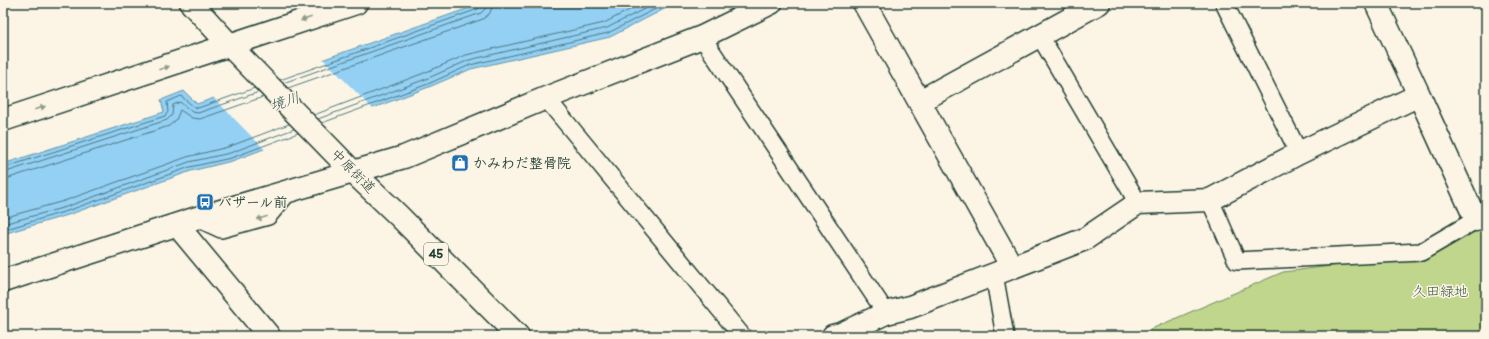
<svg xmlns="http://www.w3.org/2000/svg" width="1489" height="339" font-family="Pangolin,'Klee One',sans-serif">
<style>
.green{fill:#bfd68c;stroke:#6f8a60}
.water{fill:#93d0f4;stroke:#6595a7}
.pier{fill:#fcf5e5}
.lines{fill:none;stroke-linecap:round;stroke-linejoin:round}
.shore{stroke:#4d7881;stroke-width:1}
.lane-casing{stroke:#1f3d34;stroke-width:20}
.street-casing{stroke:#1f3d34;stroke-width:25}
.secondary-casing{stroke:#1f3d34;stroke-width:25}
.primary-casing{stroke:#1f3d34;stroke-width:25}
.lane{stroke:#fcf5e5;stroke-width:17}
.street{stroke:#fcf5e5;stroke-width:22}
.secondary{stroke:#fcf5e5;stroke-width:22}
.primary{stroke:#fcf5e5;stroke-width:22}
.oneway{fill:#8e998c}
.labels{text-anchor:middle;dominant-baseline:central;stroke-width:3;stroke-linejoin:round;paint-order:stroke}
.shield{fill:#fcf5e5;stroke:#617469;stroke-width:1}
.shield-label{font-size:13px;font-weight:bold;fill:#1f3d34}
.poi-label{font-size:14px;font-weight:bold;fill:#1f3d34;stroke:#fcf5e5;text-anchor:start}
.street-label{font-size:14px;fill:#1f3d34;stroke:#fcf5e5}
.park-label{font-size:14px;fill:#3f5c46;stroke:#fcf5e5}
.water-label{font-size:15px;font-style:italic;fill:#365a5a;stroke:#fcf5e5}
</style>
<rect width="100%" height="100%" fill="#fcf5e5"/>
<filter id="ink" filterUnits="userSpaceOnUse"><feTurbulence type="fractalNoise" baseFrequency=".025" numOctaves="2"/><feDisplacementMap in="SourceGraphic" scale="8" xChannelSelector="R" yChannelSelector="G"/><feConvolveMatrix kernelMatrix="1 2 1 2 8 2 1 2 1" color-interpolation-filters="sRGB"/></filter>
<g filter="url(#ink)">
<!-- green -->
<path class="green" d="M 1486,212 L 1486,336 L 1135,336 L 1283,272 L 1411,256 Z"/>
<!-- water -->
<path class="water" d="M 483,3 L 676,3 L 610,37 L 471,69 L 429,87 L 232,161 L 191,171 L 68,215 L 3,234 L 3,164 L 164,112 L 161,100 L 184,91 L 197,104 Z"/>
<!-- pier -->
<path class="pier" d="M 322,58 L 374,110 L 266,151 L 213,97 Z"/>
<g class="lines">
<!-- shore -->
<path class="shore" d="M 280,80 L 478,9 L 481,6 L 482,3
M 283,83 L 481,13 L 485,9 L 487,3
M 288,88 L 483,19 L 490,13 L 493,3
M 314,115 L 424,73 L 466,55 L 604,23 L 643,3
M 318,119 L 426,79 L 469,60 L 607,28 L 656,3
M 322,123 L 428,84 L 470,65 L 608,33 L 667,3
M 3,168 L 165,116 L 168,112 L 167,102 L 181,96 L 194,107 L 198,108 L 255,88
M 3,173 L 167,120 L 172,115 L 173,105 L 180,102 L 192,112 L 198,113 L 259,92
M 3,179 L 9,178 L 169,126 L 176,120 L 180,110 L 192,118 L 200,119 L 263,97
M 3,218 L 64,201 L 187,157 L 228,147 L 289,124
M 3,224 L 66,207 L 189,162 L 230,153 L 294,129
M 3,230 L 67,211 L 190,167 L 231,158 L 298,133"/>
<defs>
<path id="lane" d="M 1224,3 L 1299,153
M 1040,36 L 1138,203
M 702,37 L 886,313
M 546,98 L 742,336
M 1210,200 L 1237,261 L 1421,252 L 1486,214
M 197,218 L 221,229 L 268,216 L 289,191
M 994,274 L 1005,336"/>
<path id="street" d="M 864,3 L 1012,267
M 1419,95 L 1476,220
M 920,101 L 1099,3
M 3,120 L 356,3
M 353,172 L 404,157 L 546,98 L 702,37 L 771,3
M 177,225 L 269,336
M 833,336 L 841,334 L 886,313 L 910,307 L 1085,239 L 1138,203 L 1210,200 L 1299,153 L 1419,95 L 1376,3"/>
<path id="secondary" d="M 3,281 L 197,218 L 353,172"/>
<path id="primary" d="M 191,3 L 236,52 L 353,172 L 399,216 L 518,336"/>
</defs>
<!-- lane casing -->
<use href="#lane" class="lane-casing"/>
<!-- street casing -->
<use href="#street" class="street-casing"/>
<!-- secondary casing -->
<use href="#secondary" class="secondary-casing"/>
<!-- primary casing -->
<use href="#primary" class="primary-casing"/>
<!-- lane -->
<use href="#lane" class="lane"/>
<!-- street -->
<use href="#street" class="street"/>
<!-- secondary -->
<use href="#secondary" class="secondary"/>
<!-- primary -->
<use href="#primary" class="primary"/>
</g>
<!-- one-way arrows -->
<defs><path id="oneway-solid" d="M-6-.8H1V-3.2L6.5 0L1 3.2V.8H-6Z"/></defs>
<g class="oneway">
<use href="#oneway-solid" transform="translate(306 19) rotate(163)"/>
<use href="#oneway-solid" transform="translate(164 68) rotate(-18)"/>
<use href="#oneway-solid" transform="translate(40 108) rotate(-18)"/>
<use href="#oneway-solid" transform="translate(262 218) rotate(163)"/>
</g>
</g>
<!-- icons -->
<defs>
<symbol id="shop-square" viewBox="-11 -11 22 22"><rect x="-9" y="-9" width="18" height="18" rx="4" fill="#1f6fb2" stroke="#fcf5e5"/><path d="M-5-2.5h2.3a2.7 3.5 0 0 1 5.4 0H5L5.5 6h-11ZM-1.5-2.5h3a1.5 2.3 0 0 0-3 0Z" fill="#fff"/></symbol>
<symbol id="bus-square" viewBox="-11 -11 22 22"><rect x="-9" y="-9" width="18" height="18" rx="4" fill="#1f6fb2" stroke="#fcf5e5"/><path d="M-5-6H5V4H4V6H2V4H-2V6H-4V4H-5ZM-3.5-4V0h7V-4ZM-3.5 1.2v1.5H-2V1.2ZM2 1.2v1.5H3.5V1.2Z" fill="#fff"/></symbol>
</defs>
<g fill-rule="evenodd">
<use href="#shop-square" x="450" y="153" width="20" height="20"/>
<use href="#bus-square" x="195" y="192" width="20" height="20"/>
</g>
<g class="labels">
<!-- shield labels -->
<rect class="shield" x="424" y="243" width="24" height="22" rx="3"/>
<g class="shield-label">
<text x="436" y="254">45</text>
</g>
<!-- poi labels -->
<g class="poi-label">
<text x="473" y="163">かみわだ整骨院</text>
<text x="218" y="202">バザール前</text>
</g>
<!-- street labels -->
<g class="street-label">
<text transform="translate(353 171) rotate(45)">中原街道</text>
</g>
<!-- park labels -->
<g class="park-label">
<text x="1440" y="291">久田緑地</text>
</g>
<!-- water labels -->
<g class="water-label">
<text transform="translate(285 102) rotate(-18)">境川</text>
</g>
</g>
<!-- margin -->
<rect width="1489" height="339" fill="none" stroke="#fcf5e5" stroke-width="16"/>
<rect x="8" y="8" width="1473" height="323" fill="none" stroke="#1f3d34" stroke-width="1.5" filter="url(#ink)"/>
</svg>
